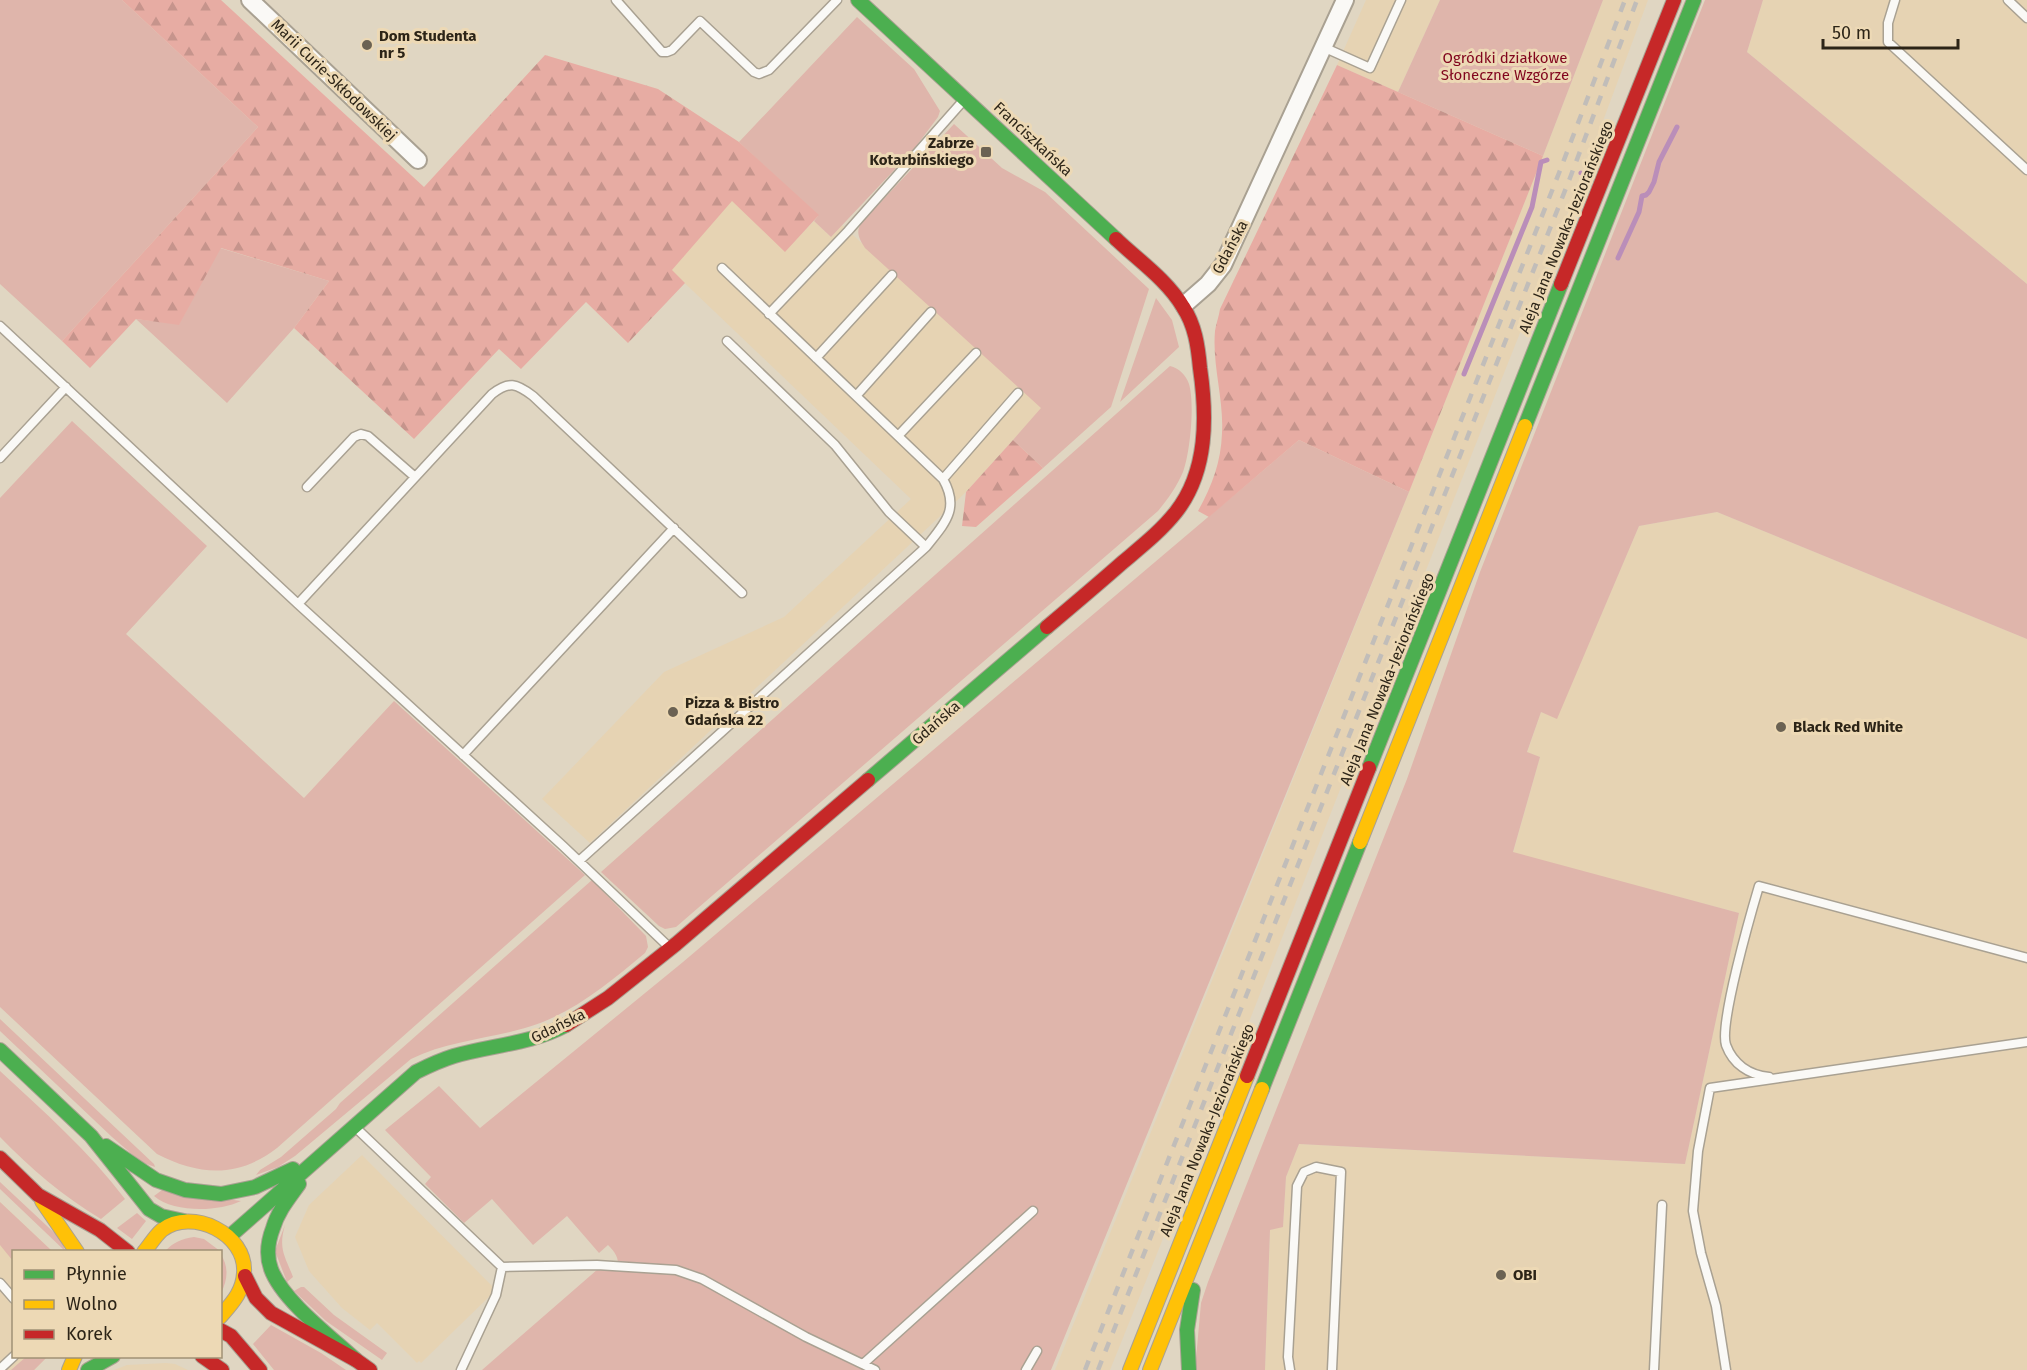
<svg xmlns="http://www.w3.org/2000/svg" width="2027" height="1370" font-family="'Fira Sans',sans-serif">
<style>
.built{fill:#e6d3b3}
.green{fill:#dfb5ab}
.forest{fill:url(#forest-firs)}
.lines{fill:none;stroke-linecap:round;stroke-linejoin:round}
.stream{stroke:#ba8eb9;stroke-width:5}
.lane-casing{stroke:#a9a192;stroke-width:11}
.street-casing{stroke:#a9a192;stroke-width:20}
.fast-casing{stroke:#a9a192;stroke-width:16}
.slow-casing{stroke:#a9a192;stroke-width:16}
.jam-casing{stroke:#a9a192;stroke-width:16}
.lane{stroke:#faf9f6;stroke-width:8}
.street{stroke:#faf9f6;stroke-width:16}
.fast{stroke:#4caf50;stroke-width:14}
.slow{stroke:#ffc107;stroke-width:14}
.jam{stroke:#c62828;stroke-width:14}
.rail{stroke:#c1bdb9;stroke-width:4.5;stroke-dasharray:10 10;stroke-linecap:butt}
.poi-dot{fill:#6b6253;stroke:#edd9b5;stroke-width:2}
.labels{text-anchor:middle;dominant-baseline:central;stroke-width:6;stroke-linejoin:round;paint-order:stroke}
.poi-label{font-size:15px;font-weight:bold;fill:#2c2417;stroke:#edd9b5;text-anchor:start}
.park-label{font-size:15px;fill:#81051d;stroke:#edd9b5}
.street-label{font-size:15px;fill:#2c2417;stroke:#edd9b5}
</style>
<defs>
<pattern id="forest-firs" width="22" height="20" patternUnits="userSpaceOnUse" patternTransform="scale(1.5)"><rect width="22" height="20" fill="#e7aca3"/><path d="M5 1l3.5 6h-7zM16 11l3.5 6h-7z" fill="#c6948c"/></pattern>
</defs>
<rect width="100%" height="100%" fill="#e0d6c2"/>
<!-- built -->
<path class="built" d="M 1366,0 L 1440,0 L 1398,92 L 1337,65 Z
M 1603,0 L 1648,0 L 1584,172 L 1450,509 L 1200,1147 L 1110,1370 L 1055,1370 L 1409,492 L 1543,156 Z
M 1763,0 L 2027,0 L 2027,284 L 1747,52 Z
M 732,200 L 785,251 L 814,221 L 831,237 L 842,225 L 1042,408 L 966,492 L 590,843 L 542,799 L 664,672 L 784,617 L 911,499 L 671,270 Z
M 1717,512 L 2027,639 L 2027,1370 L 1265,1370 L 1270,1230 L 1283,1226 L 1286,1177 L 1299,1144 L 1685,1164 L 1739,913 L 1513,853 L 1540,757 L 1527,753 L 1541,712 L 1557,718 L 1639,526 Z
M 362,1155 L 496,1290 L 421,1363 L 419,1361 L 417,1363 L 377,1323 L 370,1330 L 342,1308 L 309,1271 L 295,1237 L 309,1205 Z
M 0,1202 L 52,1251 L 14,1252 L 14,1356 L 47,1357 L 34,1370 L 0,1370 Z
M 166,1363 L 175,1364 L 188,1370 L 114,1370 L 127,1365 Z"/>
<!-- green -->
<path class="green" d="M 0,0 L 122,0 L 258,127 L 62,341 L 0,284 Z
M 1440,0 L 1603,0 L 1543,156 L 1398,92 Z
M 1705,0 L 1763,0 L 1747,52 L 2027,284 L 2027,639 L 1717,512 L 1639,526 L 1557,719 L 1541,712 L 1527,752 L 1540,757 L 1513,852 L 1739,913 L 1685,1164 L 1299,1144 L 1286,1177 L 1283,1227 L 1270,1230 L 1265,1370 L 1195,1370 L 1201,1303 L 1208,1282 L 1407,779 L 1480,572 Z
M 857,17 L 914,69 L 940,111 L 938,117 L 914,149 L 831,237 L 814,221 L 818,216 L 739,142 Z
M 954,124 L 1002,168 L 1045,192 L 1149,289 L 1111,407 L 1043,468 L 1013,440 L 1041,408 L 865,248 C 859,239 855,231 862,222 Z
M 220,248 L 329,281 L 294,328 L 227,403 L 136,319 L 179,324 Z
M 1156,298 L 1172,320 L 1179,347 L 1120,402 Z
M 1170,366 C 1179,368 1186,375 1189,384 C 1195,404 1190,453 1183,472 C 1177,486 1168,499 1158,511 L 676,927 L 665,929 L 659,926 L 601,872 Z
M 72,421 L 207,546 L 126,634 L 304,798 L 394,701 L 585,875 L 277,1148 C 238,1178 200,1176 157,1154 L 0,1007 L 0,498 Z
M 1299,440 L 1409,492 L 1051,1370 L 482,1370 L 598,1269 L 618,1271 C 619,1259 617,1254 608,1245 L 599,1253 L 567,1216 L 533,1245 L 492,1199 L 464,1223 L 425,1184 L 431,1177 L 385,1130 L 439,1086 L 480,1128 L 683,962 Z
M 592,880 L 646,936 L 648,947 L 645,953 C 610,982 570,1016 525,1028 C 487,1039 447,1041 411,1059 L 295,1156 L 278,1167 L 256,1175 L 260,1170 L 281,1157 L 336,1109 L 340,1103 Z
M 0,1019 L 154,1164 L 155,1167 L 141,1162 L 112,1137 L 0,1031 Z
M 0,1071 C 44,1112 89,1151 125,1199 L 101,1219 C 63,1196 31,1169 0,1137 Z
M 0,1182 L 62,1240 L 65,1251 L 0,1189 Z
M 162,1190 L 241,1201 C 218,1212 174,1213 154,1196 Z
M 0,1202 L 52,1251 L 14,1252 L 13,1261 L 0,1245 Z
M 137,1213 L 146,1221 L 132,1239 L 117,1228 Z
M 285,1225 C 278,1249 285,1256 293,1277 L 287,1282 L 275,1251 Z
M 194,1237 L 204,1239 L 220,1251 L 165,1251 C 174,1242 181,1239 194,1237 Z
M 220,1253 C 229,1266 228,1279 221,1293 Z
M 301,1287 L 304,1287 L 334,1315 L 387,1353 L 382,1360 L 326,1321 L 294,1291 Z
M 271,1325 L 321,1353 L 346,1370 L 274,1370 L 253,1344 Z
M 27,1356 L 47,1357 L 34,1370 L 11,1370 Z"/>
<!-- forest -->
<path class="forest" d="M 122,0 L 221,0 L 424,187 L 545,55 L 658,89 L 739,142 L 819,215 L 785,252 L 732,201 L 672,270 L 685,283 L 628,343 L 586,302 L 521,369 L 499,349 L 414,439 L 294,328 L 329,281 L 221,248 L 179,325 L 136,319 L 90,368 L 62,341 L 258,127 Z
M 1337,65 L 1543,156 L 1409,492 L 1299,440 L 1209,517 L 1198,511 C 1212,486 1221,462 1222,433 C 1224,399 1212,365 1215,331 C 1216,324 1219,316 1220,309 Z
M 1013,440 L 1043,468 L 976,527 L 962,526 L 966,492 Z"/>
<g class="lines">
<!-- stream -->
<path class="stream" d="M 1581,173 L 1589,176
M 1618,258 L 1639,212 L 1642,196 L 1646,195 L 1649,192 L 1654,182 L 1659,162 L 1677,127
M 1464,374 L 1532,207 L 1541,162 L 1547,160"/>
<defs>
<path id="lane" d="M 616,0 L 662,52 L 667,52 L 672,50 L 700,21 L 754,72 L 759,74 L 769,70 L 837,0
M 1895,0 L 1888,23 L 1888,42 L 2027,170
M 2008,0 L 2027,18
M 1323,47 L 1370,68 L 1401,0
M 769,314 L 848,231 L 963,101
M 0,326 L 298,604 L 563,846 L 670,948
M 727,341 L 835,445 L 889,512 L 926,547
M 816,358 L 892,275
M 856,396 L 931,312
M 898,436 L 976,353
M 0,458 L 66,387
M 943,479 L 1018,393
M 307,487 L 354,437 L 361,434 L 368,436 L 415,477
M 298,604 L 492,394 C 509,381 516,383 533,396 L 742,593
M 463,755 L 674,528
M 579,861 L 926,547 C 945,523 960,509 943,479 L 722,268
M 1769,1077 C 1749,1075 1733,1064 1726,1045 C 1719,1024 1751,913 1759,886 L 2027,958
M 356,1128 L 502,1267 L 597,1265 L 676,1270 L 702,1279 L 806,1337 L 875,1370
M 0,1283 L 14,1299
M 863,1364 L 1033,1211
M 0,1369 L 14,1356
M 461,1370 L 496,1295 L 502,1267
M 1026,1370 L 1037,1351
M 1290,1370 L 1288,1357 L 1297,1186 L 1304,1172 L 1316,1167 L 1341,1172 L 1332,1370
M 1654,1370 L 1662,1205
M 1726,1370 L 1716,1306 L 1701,1253 L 1693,1211 L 1698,1151 L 1710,1088 L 2027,1042"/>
<path id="street" d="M 250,0 L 418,160
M 1184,305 L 1208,284 L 1223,265 L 1345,0"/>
<path id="fast" d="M 858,0 L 1116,239
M 1525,426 L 1694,0
M 1369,768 L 1561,284
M 868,780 L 1047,627
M 0,1050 L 91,1136 L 149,1209 L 161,1216 L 184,1221
M 1262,1089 L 1360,842
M 106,1146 L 156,1180 L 185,1190 L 221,1194 L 255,1187 L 293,1169
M 299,1184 C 289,1198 278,1211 273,1228 C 268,1241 266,1255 271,1269 C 282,1300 331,1337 356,1360
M 230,1236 L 416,1072 C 428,1066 441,1060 454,1056 C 492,1045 531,1044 566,1025
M 88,1370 L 113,1356
M 1189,1370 L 1187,1330 L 1193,1290"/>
<path id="slow" d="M 1360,842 L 1525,426
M 42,1201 L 77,1252
M 144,1252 C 150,1245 155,1236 162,1230 C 192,1207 247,1234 244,1273 C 243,1292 232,1303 220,1317
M 69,1370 L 75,1356
M 1130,1370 L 1247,1076
M 1150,1370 L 1262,1089"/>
<path id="jam" d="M 1561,284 L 1674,0
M 1047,627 C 1072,606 1098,584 1123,562 C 1142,546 1161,531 1176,512 C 1208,471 1207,416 1200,368 C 1198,346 1195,325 1183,307 C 1167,280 1138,260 1116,239
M 566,1025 L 608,998 L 676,944 L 868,780
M 1247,1076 L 1369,768
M 0,1158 L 38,1195 L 100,1230 L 128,1252
M 245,1276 L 256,1298 L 271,1313 L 356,1360 L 370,1370
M 220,1330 L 231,1336 L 260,1370
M 202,1356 L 222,1370"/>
</defs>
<!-- lane casing -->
<use href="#lane" class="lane-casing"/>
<!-- street casing -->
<use href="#street" class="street-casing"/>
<!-- fast casing -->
<use href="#fast" class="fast-casing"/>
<!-- slow casing -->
<use href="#slow" class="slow-casing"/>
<!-- jam casing -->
<use href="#jam" class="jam-casing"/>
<!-- lane -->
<use href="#lane" class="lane"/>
<!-- street -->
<use href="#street" class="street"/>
<!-- fast -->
<use href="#fast" class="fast"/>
<!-- slow -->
<use href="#slow" class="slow"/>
<!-- jam -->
<use href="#jam" class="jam"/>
<!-- rail -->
<path class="rail" d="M 1085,1370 L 1559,173 L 1625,0
M 1098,1370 L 1570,178 L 1637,0"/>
</g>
<!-- markers -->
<g class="poi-dot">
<circle cx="367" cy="45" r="6"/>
<rect x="980" y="146" width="12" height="12" rx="3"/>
<circle cx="673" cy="712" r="6"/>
<circle cx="1781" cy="727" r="6"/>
<circle cx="1501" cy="1275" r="6"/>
</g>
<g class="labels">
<!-- poi labels -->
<g class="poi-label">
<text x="379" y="36">Dom Studenta<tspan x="379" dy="17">nr 5</tspan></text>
<text x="974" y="143" text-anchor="end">Zabrze<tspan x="974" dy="17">Kotarbińskiego</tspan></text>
<text x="685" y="703">Pizza &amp; Bistro<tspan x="685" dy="17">Gdańska 22</tspan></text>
<text x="1793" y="727">Black Red White</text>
<text x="1513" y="1275">OBI</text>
</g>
<!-- park labels -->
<g class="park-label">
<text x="1505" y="58">Ogródki działkowe<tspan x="1505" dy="17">Słoneczne Wzgórze</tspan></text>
</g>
<!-- street labels -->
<g class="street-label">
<text transform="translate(334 80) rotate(44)">Marii Curie-Skłodowskiej</text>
<text transform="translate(1033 139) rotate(43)">Franciszkańska</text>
<text transform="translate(1566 227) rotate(-68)">Aleja Jana Nowaka-Jeziorańskiego</text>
<text transform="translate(1230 247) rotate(-62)">Gdańska</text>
<text transform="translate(1387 679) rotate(-68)">Aleja Jana Nowaka-Jeziorańskiego</text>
<text transform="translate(936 723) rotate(-41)">Gdańska</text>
<text transform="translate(558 1026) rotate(-26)">Gdańska</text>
<text transform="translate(1207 1130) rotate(-68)">Aleja Jana Nowaka-Jeziorańskiego</text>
</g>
</g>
<!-- legend -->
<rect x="12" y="1250" width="210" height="108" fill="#edd9b5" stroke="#a09176" stroke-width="1.5"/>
<rect x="24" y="1270" width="30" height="9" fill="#4caf50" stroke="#a09176" stroke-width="1.5"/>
<text x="66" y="1280" font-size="18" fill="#2c2417">Płynnie</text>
<rect x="24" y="1300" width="30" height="9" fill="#ffc107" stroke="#a09176" stroke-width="1.5"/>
<text x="66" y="1310" font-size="18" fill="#2c2417">Wolno</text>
<rect x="24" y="1330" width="30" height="9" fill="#c62828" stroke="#a09176" stroke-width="1.5"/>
<text x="66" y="1340" font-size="18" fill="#2c2417">Korek</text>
<!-- scale -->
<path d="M1823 39v9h135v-9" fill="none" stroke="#2c2417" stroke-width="3"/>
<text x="1832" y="39" font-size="18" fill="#2c2417" stroke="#edd9b5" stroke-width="4.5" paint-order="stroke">50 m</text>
</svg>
